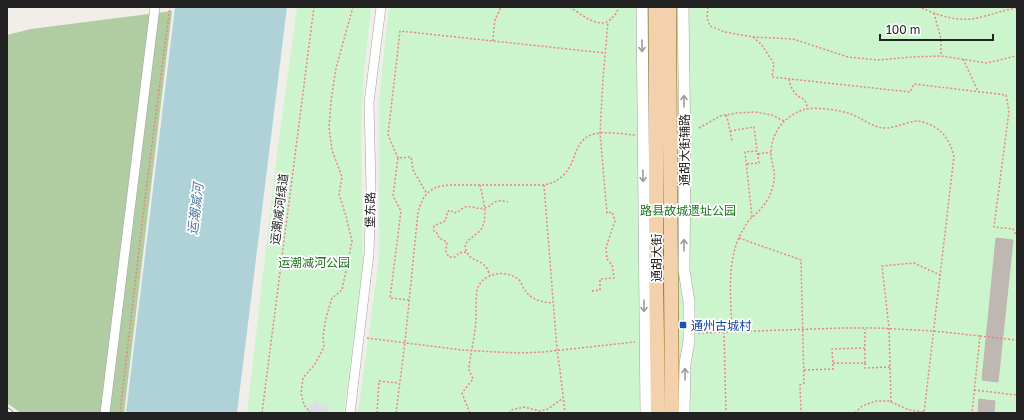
<svg xmlns="http://www.w3.org/2000/svg" width="1024" height="420" font-family="'Golos Text','Noto Sans SC',sans-serif">
<style>
.forest{fill:#b0cca2}
.park{fill:#ccf5ce}
.plaza{fill:#dedee7}
.water{fill:#afd2d9}
.building{fill:#beb7b2;stroke:#c1b5ad}
.lines{fill:none;stroke-linecap:round;stroke-linejoin:round}
.minor-casing{stroke:#a3a3a3;stroke-width:10}
.tertiary-casing{stroke:#a3a3a3;stroke-width:12}
.primary-casing{stroke:#8f5f10;stroke-width:15}
.path{stroke:#ec857f;stroke-width:1.5;stroke-dasharray:2 2;stroke-linecap:butt}
.minor{stroke:#fff;stroke-width:9}
.tertiary{stroke:#fff;stroke-width:11}
.primary{stroke:#f3d1ac;stroke-width:14}
.rail-casing{stroke:#707070;stroke-width:4}
.rail{stroke:#fff;stroke-width:2.5;stroke-dasharray:8;stroke-linecap:butt}
.oneway{stroke:#9c9c9c}
.transit-dot{fill:#1a4fb4;stroke:#fff;stroke-width:1.5}
.labels{text-anchor:middle;dominant-baseline:central;stroke-width:3.5;stroke-linejoin:round;paint-order:stroke}
.street-label{font-size:12px;fill:#222;stroke:#fff}
.park-label{font-size:12px;fill:#18771b;stroke:#fff}
.transit-label{font-size:12px;fill:#164399;stroke:#fff;text-anchor:start}
.water-label{font-size:13px;font-style:italic;fill:#50789a;stroke:#fff}
</style>
<rect width="100%" height="100%" fill="#f1eee9"/>
<!-- forest -->
<path class="forest" d="M 172,11 L 124,413 L 21,413 L 7,403 L 7,35 L 31,29 Z"/>
<!-- park -->
<path class="park" d="M 297,7 L 371,7 L 364,71 L 361,131 L 363,266 L 344,413 L 247,413 L 276,161 Z
M 389,7 L 1017,7 L 1017,413 L 358,413 L 379,258 L 379,100 Z"/>
<!-- plaza -->
<path class="plaza" d="M 316,400 L 321,407 L 327,403 L 327,412 L 332,412 L 333,413 L 306,413 L 308,409 Z"/>
<!-- water -->
<path class="water" d="M 175,7 L 287,7 L 237,413 L 126,413 Z"/>
<!-- building -->
<path class="building" d="M 996,238 L 1013,240 L 998,382 L 982,380 Z
M 979,399 L 995,401 L 994,413 L 978,413 Z"/>
<g class="lines">
<defs>
<path id="minor" d="M 105,413 L 155,7
M 350,413 L 369,254 L 371,186 L 369,103 L 381,7"/>
<path id="tertiary" d="M 642,7 L 646,413
M 683,7 L 685,150 L 684,270 L 689,302 L 689,341 L 685,364 L 684,413"/>
<path id="primary" d="M 656,7 L 656,270 L 658,413
M 669,7 L 672,413"/>
</defs>
<!-- minor casing -->
<use href="#minor" class="minor-casing"/>
<!-- tertiary casing -->
<use href="#tertiary" class="tertiary-casing"/>
<!-- primary casing -->
<use href="#primary" class="primary-casing"/>
<!-- path -->
<path class="path" d="M 570,7 C 579,13 596,27 607,22 C 608,22 611,19 612,18 C 615,15 618,12 618,7
M 708,7 L 707,18 L 710,26 L 725,32 L 753,37 L 793,39 L 848,57 L 878,60 L 912,57 L 941,56 L 987,63 L 1012,57 L 1017,55
M 922,8 C 939,16 959,22 977,18 C 991,15 1003,10 1017,8
M 934,13 L 941,39 L 941,56
M 753,37 L 762,45 L 774,64 L 772,77 L 910,92 L 914,84 L 1006,95 L 1009,111 L 994,227 L 1013,229 L 1017,237
M 493,41 L 494,27 L 495,20 L 501,7
M 963,59 L 978,91
M 789,79 C 790,86 793,92 798,96 C 801,98 805,99 806,103 C 807,105 807,107 807,109
M 726,115 L 728,121 L 732,141
M 699,128 L 720,116 L 737,113 L 755,112 L 772,115 L 784,121
M 730,131 L 754,127 L 757,151
M 758,154 L 771,152
M 398,158 L 388,135 L 400,31 L 605,53
M 747,164 L 759,163 L 757,151 L 745,152 L 752,217
M 480,185 C 483,199 488,215 482,228 C 477,237 460,240 467,252 C 470,260 479,260 484,265 C 487,267 489,273 490,276
M 544,185 L 557,350 L 560,370 L 565,413
M 739,238 L 801,260 L 804,383 L 800,385 L 801,413
M 466,252 L 459,253 L 455,257 L 449,257 L 446,252 L 447,242 L 439,238 L 438,234 L 434,231 L 434,226 L 445,221 L 447,216 L 447,212 L 450,210 L 454,213 C 459,212 461,209 465,207 C 471,205 478,210 484,208 C 490,207 491,204 495,202 C 499,200 505,201 508,202
M 592,291 L 600,290 L 600,279 L 614,278 L 612,265 L 607,259 L 606,247 L 615,221 L 612,212 L 607,213 L 600,133 L 603,79 L 608,22
M 409,300 L 390,298 L 401,211 L 393,196 L 398,158 L 411,157 L 413,170 L 427,194
M 732,331 C 731,299 726,263 741,233 C 744,229 746,224 749,220 C 752,217 755,215 758,212 C 764,206 770,197 772,189 C 774,183 775,177 774,171 C 773,165 771,159 771,153 C 771,132 786,114 806,109 C 819,107 839,110 851,114 C 864,119 874,129 887,128 C 897,127 907,122 917,121 C 921,121 925,123 929,124 C 944,131 949,140 954,156 L 924,413
M 724,332 L 726,413
M 698,333 L 842,328 L 877,328 L 934,331 L 980,336 L 972,413
M 980,336 L 1017,340
M 367,338 L 463,350 L 496,352 L 520,353 L 543,352 L 635,342
M 833,363 L 865,363 L 865,348
M 865,363 L 865,368 L 890,367
M 804,370 L 833,369 L 832,349 L 865,348 L 865,329
M 974,390 L 1017,395
M 891,402 L 889,328 L 882,266 L 914,263 L 940,275
M 120,413 L 145,198 L 170,7
M 262,413 L 314,7
M 311,413 L 304,405 L 301,393 L 303,378 L 315,364 L 324,347 L 323,336 L 326,318 L 332,298 L 342,290 L 352,241 L 346,216 L 339,194 L 342,177 L 332,150 L 329,127 L 331,101 L 336,68 L 353,7
M 377,413 L 379,381 L 399,383
M 396,413 L 405,342 L 418,212 C 423,195 429,187 448,185 L 544,185 C 548,184 552,183 556,181 C 561,178 566,173 569,168 C 577,155 576,139 594,134 C 606,131 622,134 635,135
M 470,413 L 462,393 L 473,379 C 472,376 470,373 469,370 C 469,366 470,359 471,355 C 473,342 476,328 476,315 C 476,307 476,298 477,290 C 482,273 505,269 518,279 C 521,281 522,286 524,289 C 531,300 541,302 553,303
M 509,413 L 511,410 L 524,407 L 540,411 L 548,409 L 563,398
M 855,413 L 862,406 L 876,401 L 889,401 L 909,410 L 924,412"/>
<!-- minor -->
<use href="#minor" class="minor"/>
<!-- tertiary -->
<use href="#tertiary" class="tertiary"/>
<!-- primary -->
<use href="#primary" class="primary"/>
<defs>
<path id="rail" d="M 7,409 L 12,413"/>
</defs>
<!-- rail casing -->
<use href="#rail" class="rail-casing"/>
<!-- rail -->
<use href="#rail" class="rail"/>
</g>
<!-- one-way arrows -->
<defs><path id="oneway-shaft" d="M-6 0H5M1.5-3L5.5 0L1.5 3" fill="none" stroke-width="1.6" stroke-linecap="round" stroke-linejoin="round"/></defs>
<g class="oneway">
<use href="#oneway-shaft" transform="translate(642 46) rotate(90)"/>
<use href="#oneway-shaft" transform="translate(684 101) rotate(-91)"/>
<use href="#oneway-shaft" transform="translate(643 176) rotate(89)"/>
<use href="#oneway-shaft" transform="translate(684 245) rotate(-90)"/>
<use href="#oneway-shaft" transform="translate(644 306) rotate(90)"/>
<use href="#oneway-shaft" transform="translate(685 374) rotate(-90)"/>
</g>
<!-- markers -->
<rect class="transit-dot" x="679" y="321" width="8" height="8" rx="2"/>
<g class="labels">
<!-- street labels -->
<g class="street-label">
<text transform="translate(684 150) rotate(-90)">通胡大街辅路</text>
<text transform="translate(279 209) rotate(-83)">运潮减河绿道</text>
<text transform="translate(370 210) rotate(-89)">堡东路</text>
<text transform="translate(656 258) rotate(-90)">通胡大街</text>
</g>
<!-- park labels -->
<g class="park-label">
<text x="688" y="210">路县故城遗址公园</text>
<text x="314" y="262">运潮减河公园</text>
</g>
<!-- transit labels -->
<g class="transit-label">
<text x="691" y="325">通州古城村</text>
</g>
<!-- water labels -->
<g class="water-label">
<text transform="translate(195 209) rotate(-83)">运潮减河</text>
</g>
</g>
<!-- border -->
<rect width="1024" height="420" fill="none" stroke="#222222" stroke-width="16"/>
<!-- scale -->
<path d="M880 34v6h113v-6" fill="none" stroke="#222222" stroke-width="2"/>
<text x="886" y="34" font-size="12" fill="#222222" stroke="#ffffff" stroke-width="3" paint-order="stroke">100 m</text>
</svg>
